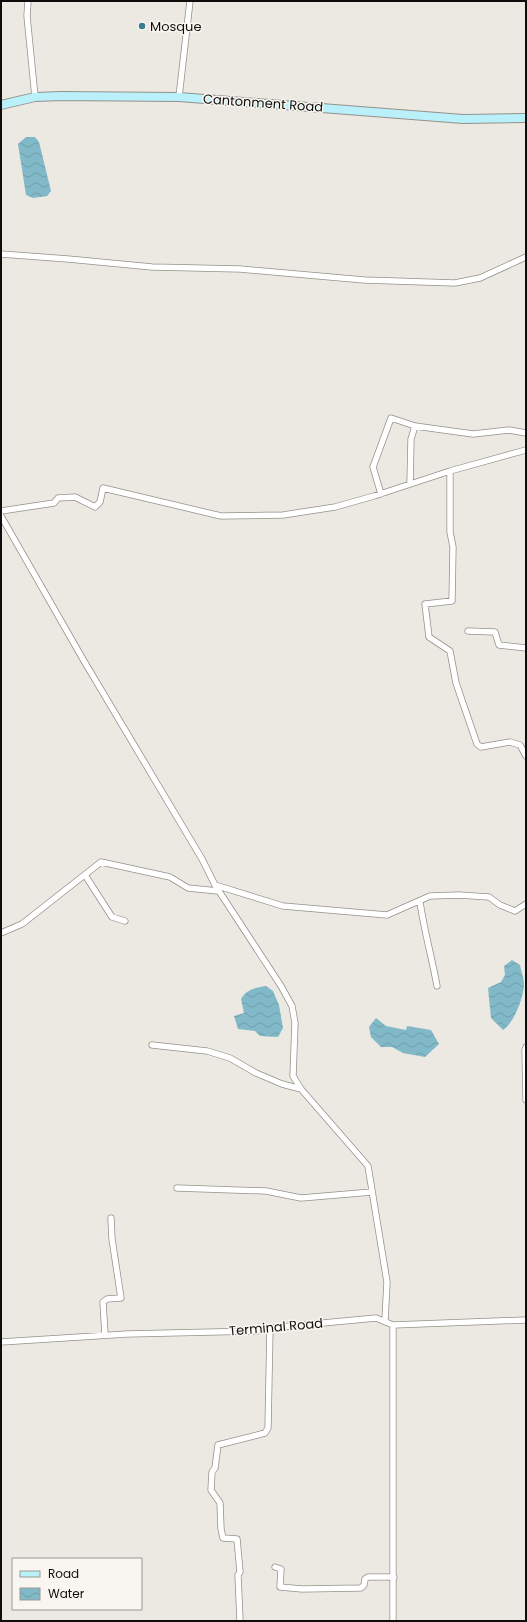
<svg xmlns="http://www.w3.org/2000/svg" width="527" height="1622" font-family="Poppins,sans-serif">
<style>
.water{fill:url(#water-waves)}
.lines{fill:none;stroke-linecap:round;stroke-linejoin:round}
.street-casing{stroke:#94918c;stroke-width:7}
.secondary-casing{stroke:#94918c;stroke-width:10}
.street{stroke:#fff;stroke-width:5.5}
.secondary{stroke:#b9f0fa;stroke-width:8}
.poi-dot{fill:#3a7e8e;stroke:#f9f6f1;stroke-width:1.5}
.labels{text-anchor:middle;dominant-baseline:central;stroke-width:3;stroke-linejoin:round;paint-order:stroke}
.poi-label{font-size:13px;fill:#0e0d0b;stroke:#f9f6f1;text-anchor:start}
.street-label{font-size:13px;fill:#0e0d0b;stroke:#f9f6f1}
</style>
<defs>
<pattern id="water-waves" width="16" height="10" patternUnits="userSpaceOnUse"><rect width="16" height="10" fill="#82b9c8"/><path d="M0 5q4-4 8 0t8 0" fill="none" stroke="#6f9eaa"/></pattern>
</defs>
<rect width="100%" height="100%" fill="#ece9e3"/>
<!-- water -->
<path class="water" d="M 26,137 L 35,137 L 39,142 L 51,191 L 47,196 L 33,198 L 26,195 L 18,144 Z
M 512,960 L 520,965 C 521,971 524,978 524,984 C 524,997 514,1023 503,1030 L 491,1018 L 488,988 L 501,982 L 505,975 L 504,966 Z
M 266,986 L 273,991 L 279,1005 L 283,1028 L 278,1037 L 260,1036 L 255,1031 L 238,1029 L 234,1016 L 244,1013 L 241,999 C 247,989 255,988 266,986 Z
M 376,1018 L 386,1026 L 406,1030 L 407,1026 L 431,1030 L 439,1044 L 425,1057 L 403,1053 L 392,1047 L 381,1047 L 371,1037 L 369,1027 Z"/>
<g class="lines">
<defs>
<path id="street" d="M 28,1 L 27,16 L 35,97
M 179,97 L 190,1
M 1,254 L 68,259 L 152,267 L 240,269 L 364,280 L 455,283 L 480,278 L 526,257
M 415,426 L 473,434 L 509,430 L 526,433
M 450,471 L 450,532 L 453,547 L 452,601 L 425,604 L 429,637 L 450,651 L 456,683 L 477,744 L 481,747 L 510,742 L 520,745 L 526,756
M 381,494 L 373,467 L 391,418 L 415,426 L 411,439 L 410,484
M 1,511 L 54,503 L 58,498 L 75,497 L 95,507 L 100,502 L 103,488 L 221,516 L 283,515 L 335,507 L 374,496 L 450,471 L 526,450
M 1,516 L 84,661 L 202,859 L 215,885 L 281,986 L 292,1006 L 295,1023 L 293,1076 L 301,1089 L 368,1166 L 387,1282 L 385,1320
M 468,631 L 495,632 L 499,645 L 526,648
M 85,875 L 112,917 L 125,921
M 215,885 L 283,906 L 387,915 L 430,896 L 459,895 L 489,897 L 500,905 L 515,911 L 526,904
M 420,902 C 424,930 432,958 437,986
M 1,933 L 22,924 L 101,862 L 170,877 L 188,888 L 218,891
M 152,1045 L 207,1051 L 230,1058 L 256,1073 L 282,1084 L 301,1089
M 526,1047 L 525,1050 L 526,1100
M 177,1188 L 266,1191 L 301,1198 L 372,1192
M 393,1325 L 393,1621
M 105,1335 L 103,1302 L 107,1299 L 121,1298 L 112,1239 L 111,1218
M 1,1342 L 127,1334 L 257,1331 L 270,1328 L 376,1318 L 393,1325 L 526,1320
M 275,1567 L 281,1569 L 280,1587 L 302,1589 L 361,1588 L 364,1585 L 365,1579 L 368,1577 L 394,1577
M 240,1621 L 238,1575 L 240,1572 L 237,1539 L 223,1538 L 221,1529 L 220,1503 L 211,1490 L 212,1472 L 215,1468 L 218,1445 L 265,1433 L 268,1428 L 270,1328"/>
<path id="secondary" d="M 1,105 L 35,97 L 61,96 L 179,97 L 463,119 L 526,118"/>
</defs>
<!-- street casing -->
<use href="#street" class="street-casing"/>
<!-- secondary casing -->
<use href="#secondary" class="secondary-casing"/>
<!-- street -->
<use href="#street" class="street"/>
<!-- secondary -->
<use href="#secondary" class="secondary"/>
</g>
<!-- markers -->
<circle class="poi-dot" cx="142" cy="26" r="4"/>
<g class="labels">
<!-- poi labels -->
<g class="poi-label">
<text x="150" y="26">Mosque</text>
</g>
<!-- street labels -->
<g class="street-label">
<text transform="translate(263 103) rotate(4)">Cantonment Road</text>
<text transform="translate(276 1327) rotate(-5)">Terminal Road</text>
</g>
</g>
<!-- border -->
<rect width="527" height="1622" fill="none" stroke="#0e0d0b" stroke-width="4"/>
<!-- legend -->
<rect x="12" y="1558" width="130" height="52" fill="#f9f6f1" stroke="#9b9995"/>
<rect x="20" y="1571" width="20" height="6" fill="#b9f0fa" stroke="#9b9995"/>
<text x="48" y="1578" font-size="12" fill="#0e0d0b">Road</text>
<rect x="20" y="1588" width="20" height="12" fill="url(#water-waves)" stroke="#9b9995"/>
<text x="48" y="1598" font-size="12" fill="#0e0d0b">Water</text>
</svg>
